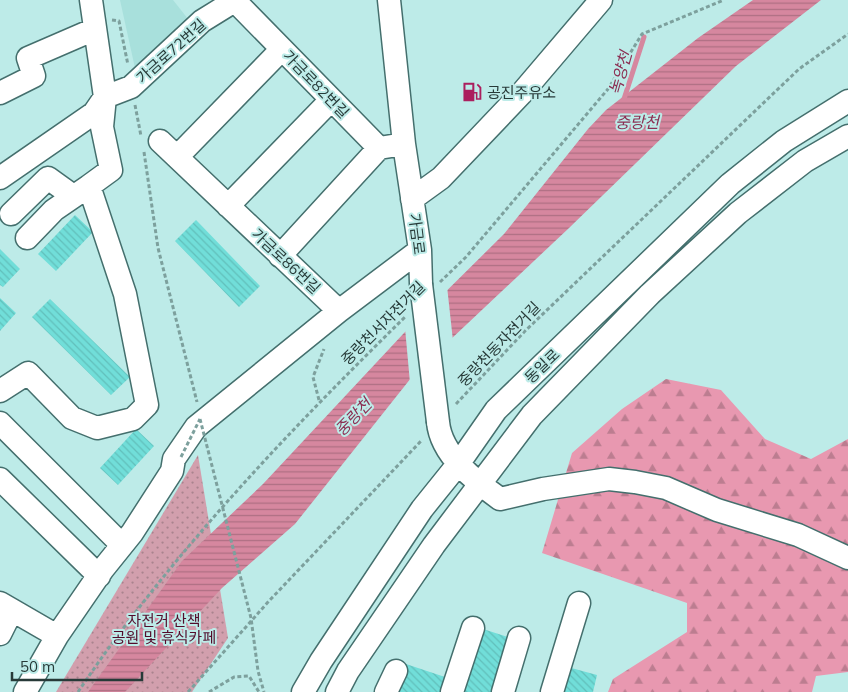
<svg xmlns="http://www.w3.org/2000/svg" width="848" height="692" font-family="Mulish,'Noto Sans KR',sans-serif">
<style>
.built{fill:#a8e0dc}
.forest{fill:url(#forest-firs)}
.park{fill:url(#park-dots)}
.water{fill:url(#water-rules)}
.pier{fill:#bdebe8}
.lines{fill:none;stroke-linecap:round;stroke-linejoin:round}
.stream{stroke:#d6879f;stroke-width:5}
.building{fill:url(#building-back-hatch)}
.minor-casing{stroke:#446f6d;stroke-width:25}
.path{stroke:#7da09d;stroke-width:3;stroke-dasharray:4 2.5;stroke-linecap:butt}
.minor{stroke:#fff;stroke-width:22}
.minor-bridge-casing{stroke:#446f6d;stroke-width:25;stroke-linecap:butt}
.path-bridge{stroke:#7da09d;stroke-width:3;stroke-dasharray:4 2.5;stroke-linecap:butt}
.minor-bridge{stroke:#fff;stroke-width:22}
.labels{text-anchor:middle;dominant-baseline:central;stroke-width:4;stroke-linejoin:round;paint-order:stroke}
.street-label{font-size:15px;fill:#273a38;stroke:#bdebe8}
.poi-label{font-size:15px;fill:#273a38;stroke:#bdebe8;text-anchor:start}
.park-label{font-size:15px;fill:#530c2b;stroke:#bdebe8}
.water-label{font-size:16px;font-style:italic;fill:#8b2e52;stroke:#bdebe8}
</style>
<defs>
<pattern id="forest-firs" width="22" height="20" patternUnits="userSpaceOnUse" patternTransform="scale(1.25)"><rect width="22" height="20" fill="#e898b0"/><path d="M5 1l3.5 6h-7zM16 11l3.5 6h-7z" fill="#bc7d90"/></pattern>
<pattern id="park-dots" width="8" height="8" patternUnits="userSpaceOnUse" patternTransform="scale(1.25)"><rect width="8" height="8" fill="#d29fad"/><path d="M2 2h.1M6 6h.1" fill="none" stroke="#aa838e" stroke-width="1.8" stroke-linecap="round"/></pattern>
<pattern id="water-rules" width="6" height="5" patternUnits="userSpaceOnUse" patternTransform="scale(1.25)"><rect width="6" height="5" fill="#d6879f"/><path d="M0 2.5h6" fill="none" stroke="#ae6f83"/></pattern>
<pattern id="building-back-hatch" width="6" height="6" patternUnits="userSpaceOnUse" patternTransform="scale(1.25)"><rect width="6" height="6" fill="#71ded9"/><path d="M-1 5l2 2M0 0l6 6M5-1l2 2" fill="none" stroke="#62bfbb"/></pattern>
</defs>
<rect width="100%" height="100%" fill="#bdebe8"/>
<!-- built -->
<path class="built" d="M 120,0 L 173,0 L 192,24 L 135,68 Z"/>
<!-- forest -->
<path class="forest" d="M 666,379 L 721,390 L 765,439 L 811,459 L 848,439 L 848,672 L 816,676 L 812,692 L 608,692 L 613,679 L 687,632 L 687,603 L 542,553 L 572,453 L 622,409 Z"/>
<!-- park -->
<path class="park" d="M 198,455 L 228,638 L 192,692 L 56,692 Z"/>
<!-- water -->
<path class="water" d="M 753,0 L 821,0 L 736,66 L 569,228 L 415,373 L 295,524 L 222,588 L 125,692 L 88,692 L 182,561 L 263,484 L 404,333 L 504,234 L 588,129 L 606,110 L 698,38 Z"/>
<!-- pier -->
<path class="pier" d="M 447,286 L 453,341 L 410,383 L 405,328 Z"/>
<g class="lines">
<!-- stream -->
<path class="stream" d="M 624,99 L 644,37"/>
</g>
<!-- building -->
<path class="building" d="M 75,215 L 93,232 L 56,271 L 38,254 Z
M 196,220 L 260,286 L 239,307 L 175,241 Z
M 0,249 L 20,269 L 3,287 L 0,285 Z
M 0,298 L 16,313 L 0,331 Z
M 50,299 L 130,377 L 111,395 L 32,317 Z
M 136,429 L 154,446 L 118,485 L 100,468 Z
M 477,627 L 511,638 L 498,692 L 453,692 Z
M 406,664 L 445,677 L 442,692 L 396,692 Z
M 564,666 L 597,675 L 593,692 L 556,692 Z"/>
<g class="lines">
<defs>
<path id="minor" d="M 389,0 L 404,144 L 420,250 L 421,284
M 235,1 L 379,148 L 404,144
M 0,93 L 34,76 L 28,58 L 95,29
M 160,141 L 339,311 L 420,250
M 177,157 L 282,49
M 0,178 L 94,113 L 105,97 L 91,0
M 89,186 L 111,170 L 102,127 L 105,97 L 131,87 L 202,21 L 236,0
M 412,199 L 441,178 L 521,94 L 601,0
M 228,206 L 331,100
M 11,214 L 48,178 L 73,196
M 280,256 L 379,148
M 0,391 L 28,373 L 72,418 L 97,428 L 133,419 L 147,405 L 125,294 L 89,186 L 54,210 L 27,238
M 438,422 C 441,455 475,481 500,499 L 543,489 L 609,479 L 635,482 L 666,488 L 717,510 L 798,535 L 848,558
M 0,423 L 122,545
M 0,479 L 99,576
M 0,603 L 57,636
M 0,634 L 12,610
M 25,692 L 57,636 L 103,569 L 132,533 L 172,471 L 174,459 L 196,427 L 339,311
M 303,692 L 321,661 L 422,509 L 459,463 L 496,410 L 730,184 L 784,141 L 848,101
M 337,692 L 348,671 L 434,545 L 532,415 L 650,294 L 738,213 L 805,161 L 848,136
M 386,692 L 396,671
M 452,692 L 473,628
M 503,692 L 519,638
M 552,692 L 579,603"/>
</defs>
<!-- minor casing -->
<use href="#minor" class="minor-casing"/>
<!-- path -->
<path class="path" d="M 112,20 L 119,21 L 128,65
M 135,105 L 141,136
M 144,152 L 158,248 L 197,402
M 440,282 L 466,257 L 608,89 L 642,34 L 724,0
M 319,400 L 313,377 L 324,349
M 456,404 L 525,331 L 799,69 L 848,34
M 78,692 C 170,555 288,432 406,316
M 188,692 L 269,601 L 422,440
M 209,692 L 234,677 L 249,676 L 259,692"/>
<!-- minor -->
<use href="#minor" class="minor"/>
<defs>
<path id="minor-bridge" d="M 421,284 L 438,422"/>
</defs>
<!-- minor-bridge casing -->
<use href="#minor-bridge" class="minor-bridge-casing"/>
<!-- path-bridge -->
<path class="path-bridge" d="M 200,419 L 251,618 L 258,671 L 264,692
M 181,457 L 200,419"/>
<!-- minor-bridge -->
<use href="#minor-bridge" class="minor-bridge"/>
</g>
<!-- icons -->
<defs>
<symbol id="fuel-bare" viewBox="-9 -9 18 18"><path d="M-5.5-6h7V0h2V4h1.3V-2.5L3-4.5l.8-.8L6-3V5H2.5V1h-1V6h-7ZM-4.2-4.7v3.2H.2V-4.7Z" fill="#ab1f5e" stroke="#bdebe8" stroke-width="2.5" paint-order="stroke"/></symbol>
</defs>
<g fill-rule="evenodd">
<use href="#fuel-bare" x="458" y="78" width="28" height="28"/>
</g>
<g class="labels">
<!-- street labels -->
<g class="street-label">
<text transform="translate(171 51) rotate(-42)">가금로72번길</text>
<text transform="translate(316 84) rotate(46)">가금로82번길</text>
<text transform="translate(417 234) rotate(83)">가금로</text>
<text transform="translate(286 261) rotate(43)">가금로86번길</text>
<text transform="translate(383 323) rotate(-45)">중랑천서자전거길</text>
<text transform="translate(499 344) rotate(-46)">중랑천동자전거길</text>
<text transform="translate(542 366) rotate(-44)">동일로</text>
</g>
<!-- poi labels -->
<g class="poi-label">
<text x="487" y="92">공진주유소</text>
</g>
<!-- park labels -->
<g class="park-label">
<text x="164" y="620">자전거 산책<tspan x="164" dy="17">공원 및 휴식카페</tspan></text>
</g>
<!-- water labels -->
<g class="water-label">
<text transform="translate(620 73) rotate(-74)">녹양천</text>
<text x="637" y="122">중랑천</text>
<text transform="translate(353 417) rotate(-46)">중랑천</text>
</g>
</g>
<!-- scale -->
<path d="M12 672v8h130v-8" fill="none" stroke="#273a38" stroke-width="2.5"/>
<text x="20" y="672" font-size="15" fill="#273a38" stroke="#bdebe8" stroke-width="4" paint-order="stroke">50 m</text>
</svg>
